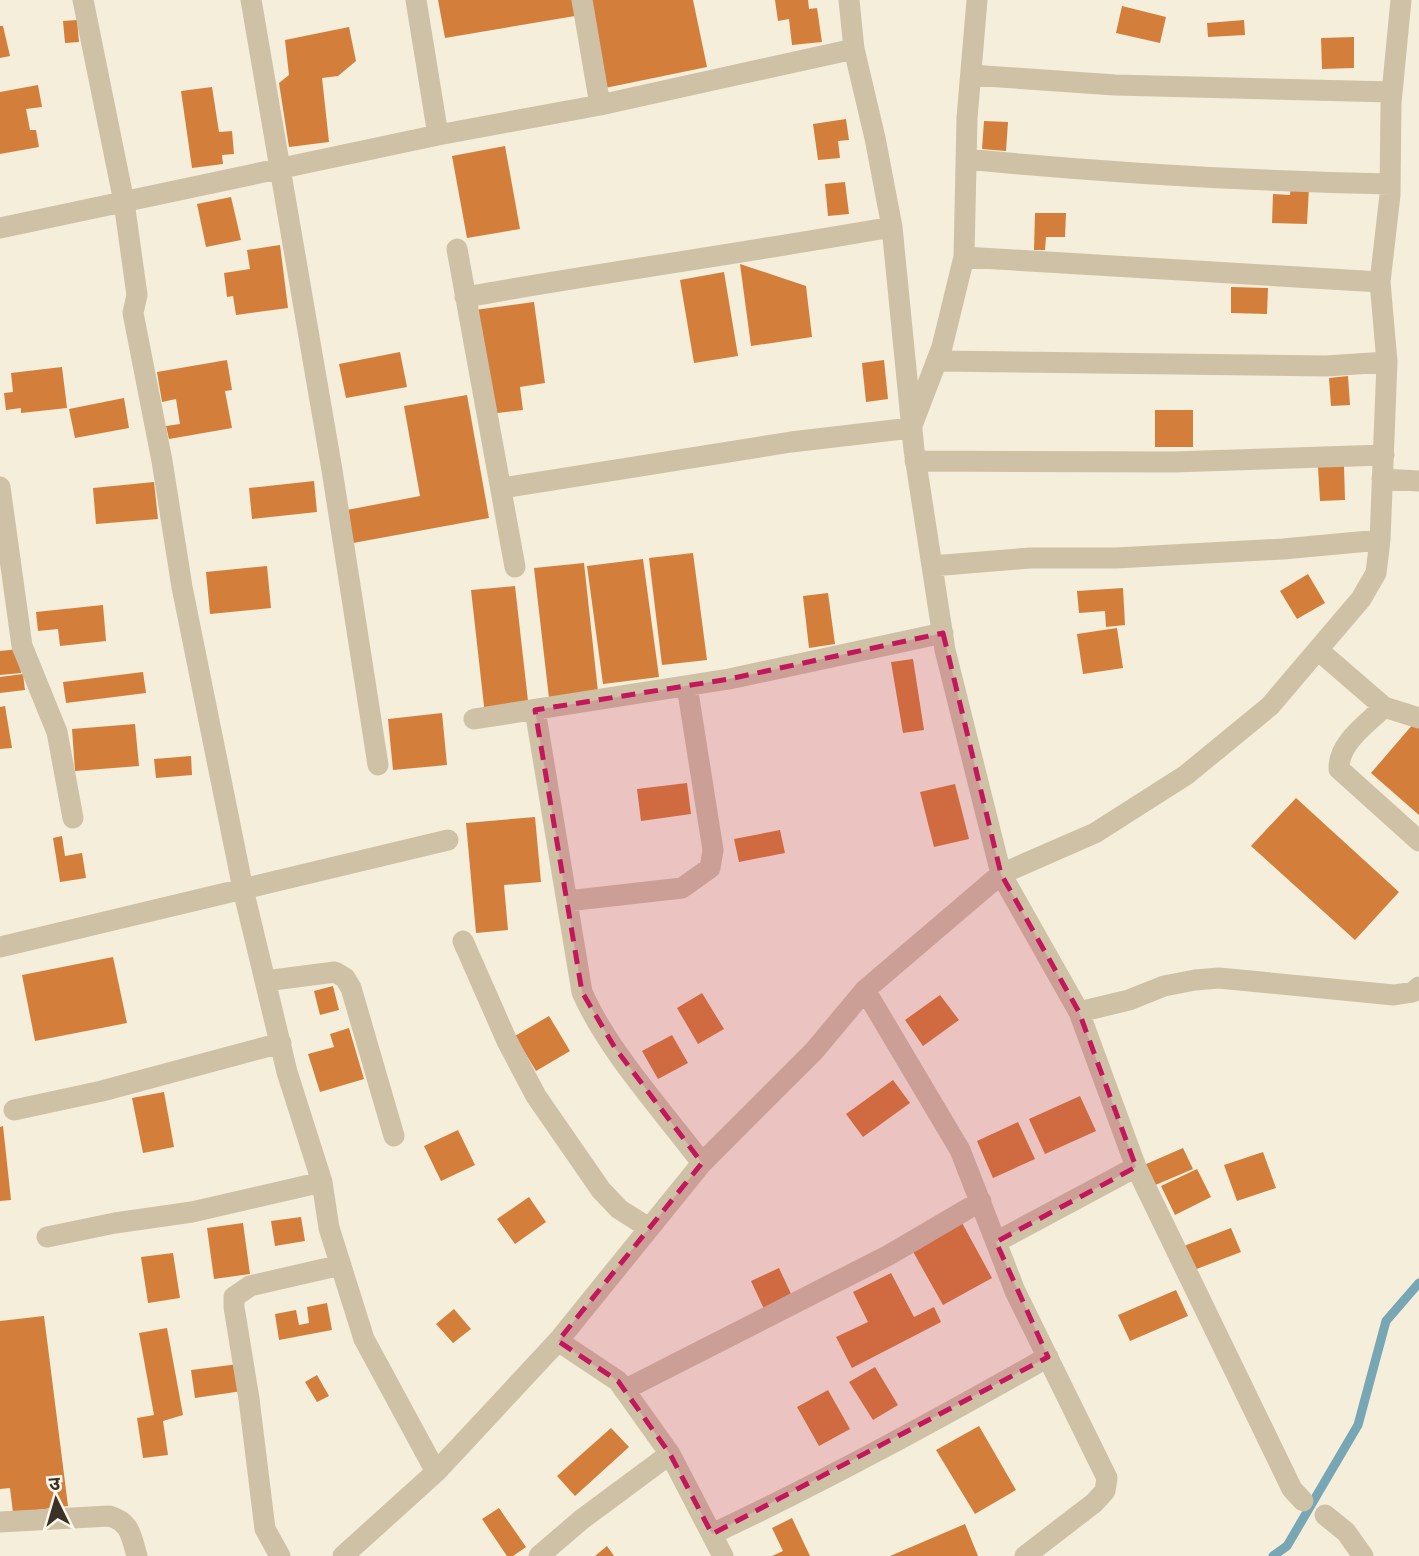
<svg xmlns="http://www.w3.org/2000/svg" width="1419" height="1556" font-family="Roboto,'Noto Sans Devanagari',sans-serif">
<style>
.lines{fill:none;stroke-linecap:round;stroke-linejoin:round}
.stream{stroke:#77a6b5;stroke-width:9}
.building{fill:#d37f3b}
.street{stroke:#cfc1a6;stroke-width:21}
.marked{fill:#c2185b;fill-opacity:0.2;stroke:#c2185b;stroke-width:5;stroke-dasharray:14 9;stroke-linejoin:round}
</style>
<rect width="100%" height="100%" fill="#f5eedb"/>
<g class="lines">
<!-- stream -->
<path class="stream" d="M 1273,1556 L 1287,1546 L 1358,1425 L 1386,1321 L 1419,1283"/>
</g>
<!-- building -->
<path class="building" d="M 438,0 L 573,0 L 575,16 L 445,38 Z
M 587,0 L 693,0 L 707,67 L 605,88 Z
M 775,0 L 808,0 L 809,9 L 817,8 L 822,42 L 792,45 L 789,19 L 778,21 Z
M 1122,6 L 1166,17 L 1160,43 L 1116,33 Z
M 77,20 L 79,42 L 65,43 L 63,21 Z
M 1244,20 L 1245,35 L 1208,37 L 1207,23 Z
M 0,26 L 3,26 L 10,56 L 0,58 Z
M 349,27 L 356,61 L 338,76 L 322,78 L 329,142 L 289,147 L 279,83 L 289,75 L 285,40 Z
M 1354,37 L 1354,68 L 1322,69 L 1321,38 Z
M 38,85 L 42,107 L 26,109 L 30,130 L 36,130 L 39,147 L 0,154 L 0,92 Z
M 212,87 L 219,132 L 232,131 L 234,154 L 222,155 L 223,164 L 192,168 L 181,91 Z
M 846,119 L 849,140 L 838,141 L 840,158 L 818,160 L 813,124 Z
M 984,121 L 1008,122 L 1006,151 L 982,149 Z
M 505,146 L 520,229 L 467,238 L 452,156 Z
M 845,182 L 849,214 L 828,216 L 825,184 Z
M 1291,187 L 1309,188 L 1307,224 L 1272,223 L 1273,194 L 1290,195 Z
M 231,197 L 241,240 L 206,247 L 197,204 Z
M 1035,213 L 1066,213 L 1065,237 L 1046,237 L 1045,250 L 1034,250 Z
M 280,245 L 288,308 L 236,315 L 233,296 L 227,297 L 224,273 L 250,269 L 247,250 Z
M 740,264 L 806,286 L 812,337 L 751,346 Z
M 724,272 L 738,356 L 694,363 L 680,280 Z
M 1231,287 L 1268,288 L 1267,314 L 1231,313 Z
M 534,302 L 545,383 L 520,387 L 523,410 L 489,414 L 475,310 Z
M 400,352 L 407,387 L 346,398 L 339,364 Z
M 227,360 L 232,390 L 225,391 L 232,428 L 169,439 L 166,426 L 180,424 L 176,399 L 162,402 L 157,372 Z
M 884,360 L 888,399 L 866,402 L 862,363 Z
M 62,367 L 67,408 L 21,413 L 21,408 L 6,410 L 4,393 L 13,392 L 11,373 Z
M 1348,376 L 1350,405 L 1331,406 L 1329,378 Z
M 467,395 L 489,518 L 353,543 L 347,510 L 420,496 L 404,406 Z
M 124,398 L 129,428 L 75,438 L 69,409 Z
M 1155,410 L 1193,410 L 1193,447 L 1155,447 Z
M 1344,466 L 1345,500 L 1320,501 L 1318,467 Z
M 314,481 L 317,512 L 252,519 L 249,488 Z
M 154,482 L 158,519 L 96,524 L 93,488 Z
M 693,553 L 707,660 L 662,665 L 649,558 Z
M 643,559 L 659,677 L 603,684 L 587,566 Z
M 584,563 L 598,692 L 549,698 L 534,568 Z
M 267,566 L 271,608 L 210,614 L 206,572 Z
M 1308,574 L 1325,603 L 1297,619 L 1280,591 Z
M 515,586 L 529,710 L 485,715 L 471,590 Z
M 1123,588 L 1125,625 L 1106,627 L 1105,611 L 1079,613 L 1077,591 Z
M 828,593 L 835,644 L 809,648 L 803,596 Z
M 103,605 L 106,641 L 60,646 L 58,629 L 38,631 L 36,612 Z
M 1117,628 L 1123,668 L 1083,674 L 1077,634 Z
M 19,649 L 21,673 L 0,675 L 0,651 Z
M 913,659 L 924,730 L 903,733 L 891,662 Z
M 143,672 L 146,693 L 66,703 L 63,682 Z
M 23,674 L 25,690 L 0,693 L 0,677 Z
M 5,706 L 12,748 L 0,749 L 0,707 Z
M 442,713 L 447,765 L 393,770 L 388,719 Z
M 1414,723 L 1419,727 L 1419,815 L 1371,773 Z
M 135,724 L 139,766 L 75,771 L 72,729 Z
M 191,756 L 192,775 L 156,778 L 154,759 Z
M 687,783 L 691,814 L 641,821 L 637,789 Z
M 955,784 L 969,839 L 934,847 L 920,792 Z
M 1296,798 L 1399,892 L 1355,940 L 1251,846 Z
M 535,817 L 541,882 L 504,885 L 508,930 L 476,933 L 466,823 Z
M 780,830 L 785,853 L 739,862 L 734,839 Z
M 62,836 L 65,856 L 82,853 L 86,878 L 60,882 L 53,838 Z
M 113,957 L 127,1023 L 35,1041 L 22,975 Z
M 333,986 L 339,1010 L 320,1015 L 314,991 Z
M 702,993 L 724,1029 L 698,1044 L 677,1008 Z
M 940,995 L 959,1020 L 923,1046 L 905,1020 Z
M 549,1016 L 570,1051 L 536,1071 L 515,1036 Z
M 349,1028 L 364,1079 L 320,1092 L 308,1054 L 334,1047 L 330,1034 Z
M 672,1035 L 688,1063 L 658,1079 L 642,1051 Z
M 893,1080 L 910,1103 L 863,1137 L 846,1114 Z
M 164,1092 L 174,1147 L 143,1153 L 132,1098 Z
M 1080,1096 L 1096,1131 L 1045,1154 L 1029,1119 Z
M 1018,1122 L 1035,1159 L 993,1178 L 977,1141 Z
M 3,1126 L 11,1200 L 0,1201 L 0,1127 Z
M 458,1130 L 475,1165 L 441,1181 L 424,1146 Z
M 1183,1148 L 1193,1169 L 1153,1186 L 1144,1165 Z
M 1263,1152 L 1276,1188 L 1237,1201 L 1224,1165 Z
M 1197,1169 L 1211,1197 L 1175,1215 L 1161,1186 Z
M 529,1197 L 546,1222 L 515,1244 L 497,1219 Z
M 301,1217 L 305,1241 L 275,1246 L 271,1221 Z
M 961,1221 L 992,1278 L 943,1305 L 911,1248 Z
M 243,1223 L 250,1274 L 214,1279 L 207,1228 Z
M 1231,1228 L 1241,1252 L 1194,1270 L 1184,1246 Z
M 173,1253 L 180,1298 L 148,1303 L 141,1257 Z
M 779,1268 L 792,1296 L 764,1309 L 751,1281 Z
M 891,1273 L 914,1317 L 934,1307 L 941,1322 L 852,1368 L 836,1337 L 868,1322 L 853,1292 Z
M 1176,1290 L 1188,1316 L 1130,1341 L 1118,1315 Z
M 327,1303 L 332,1330 L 279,1340 L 275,1314 L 296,1310 L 299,1325 L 309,1323 L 307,1307 Z
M 454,1309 L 471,1329 L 453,1343 L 436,1324 Z
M 44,1316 L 68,1506 L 13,1513 L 10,1488 L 0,1489 L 0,1321 Z
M 167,1328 L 183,1415 L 163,1421 L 168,1455 L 143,1458 L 137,1418 L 154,1415 L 139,1333 Z
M 239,1364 L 242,1391 L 195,1398 L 191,1370 Z
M 875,1367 L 898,1405 L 873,1420 L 849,1382 Z
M 317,1375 L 329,1396 L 317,1402 L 305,1382 Z
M 828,1390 L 850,1429 L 819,1446 L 797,1407 Z
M 979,1426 L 1016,1490 L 975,1514 L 936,1450 Z
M 611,1428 L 629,1447 L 575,1496 L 557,1476 Z
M 499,1508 L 526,1547 L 513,1556 L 507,1556 L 482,1519 Z
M 792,1518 L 810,1556 L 772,1556 L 783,1551 L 772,1528 Z
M 965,1524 L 978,1556 L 890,1556 Z
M 607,1546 L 614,1556 L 595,1556 Z"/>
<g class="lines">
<!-- street -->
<path class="street" d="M 83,0 L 124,202 L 137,295 L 133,313 L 162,461 L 182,587 L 243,889 L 287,1072 L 322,1182 L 329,1228 L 364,1339 L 436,1472
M 251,0 L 332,470 L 378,765
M 416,0 L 438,135
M 582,0 L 600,105
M 849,0 L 854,49 L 875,138 L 892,227 L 914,450 L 945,650 L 1001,874 L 1079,1012 L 1136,1167 L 1292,1489 L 1303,1501
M 971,75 L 1115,85 L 1392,92
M 966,159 C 1108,173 1249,181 1390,184
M 0,228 L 438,135 L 600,105 L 854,49
M 457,249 L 515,567
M 964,257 L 1380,282
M 465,297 C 607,272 750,252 892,227
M 937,361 L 1326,366 L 1387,362
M 915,461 L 1173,462 L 1384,455
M 1382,479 L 1419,481
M 0,487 L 22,646 L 57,732 L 73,818
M 502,488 L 791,442 L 911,428 L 942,347 L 964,257 L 967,118 L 977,0
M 932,566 L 1030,558 L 1116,558 L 1283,549 L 1380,540
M 1318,650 L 1384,707 L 1419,718
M 1384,707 C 1367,724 1338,743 1339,769 L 1419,841
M 535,710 L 582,992 C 607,1050 663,1111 702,1163
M 474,719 L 729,679 L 943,633
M 567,901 L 682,888 L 710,868 L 713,850 L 687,686
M 463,941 L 507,1041 L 536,1096 L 601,1190 L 619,1209 L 649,1228
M 0,947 L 448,840
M 265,981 L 335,972 L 345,978 L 351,988 L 394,1136
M 865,990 L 960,1150 L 1015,1291 L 1107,1478 L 1105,1491 L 1094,1503 L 1025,1556
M 1079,1012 L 1129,1000 L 1164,986 L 1195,980 L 1219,978 L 1394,995 L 1413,992 L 1419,987
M 14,1110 L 102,1091 L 281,1043
M 47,1237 L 115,1223 L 192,1212 L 322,1182
M 996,1242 L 1136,1167
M 558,1341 L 618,1381 L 670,1454 L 723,1556
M 624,1390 L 889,1255 L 981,1201
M 1325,1515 L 1346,1532 L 1363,1556
M 0,1522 L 109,1516 C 131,1522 131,1536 137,1556
M 712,1534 C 827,1480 938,1419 1048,1357
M 280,1556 L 265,1529 L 249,1399 L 234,1307 L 234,1297 L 250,1286 L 341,1265
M 343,1556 L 436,1472 L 558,1341 L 702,1163 L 814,1051 L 865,990 L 1001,874 L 1095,833 L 1186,775 L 1270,706 L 1361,599 L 1376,573 L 1380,540 L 1387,362 L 1380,282 L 1390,195 L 1391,103 L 1401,0
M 539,1556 L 581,1520 L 670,1454"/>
</g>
<!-- marked area -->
<path class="marked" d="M 943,633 L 1001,874 L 1079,1012 L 1136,1167 L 996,1242 L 1048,1357 L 712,1534 L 670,1454 L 618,1381 L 558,1341 L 702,1163 L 615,1048 L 582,992 L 535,710 L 729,679 Z"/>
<!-- north arrow -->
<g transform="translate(56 1500) rotate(355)" stroke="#fcf7e9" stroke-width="5" paint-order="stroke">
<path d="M0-5L12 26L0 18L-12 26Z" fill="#3a3127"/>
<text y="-10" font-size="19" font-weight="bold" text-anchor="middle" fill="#3a3127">उ</text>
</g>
</svg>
